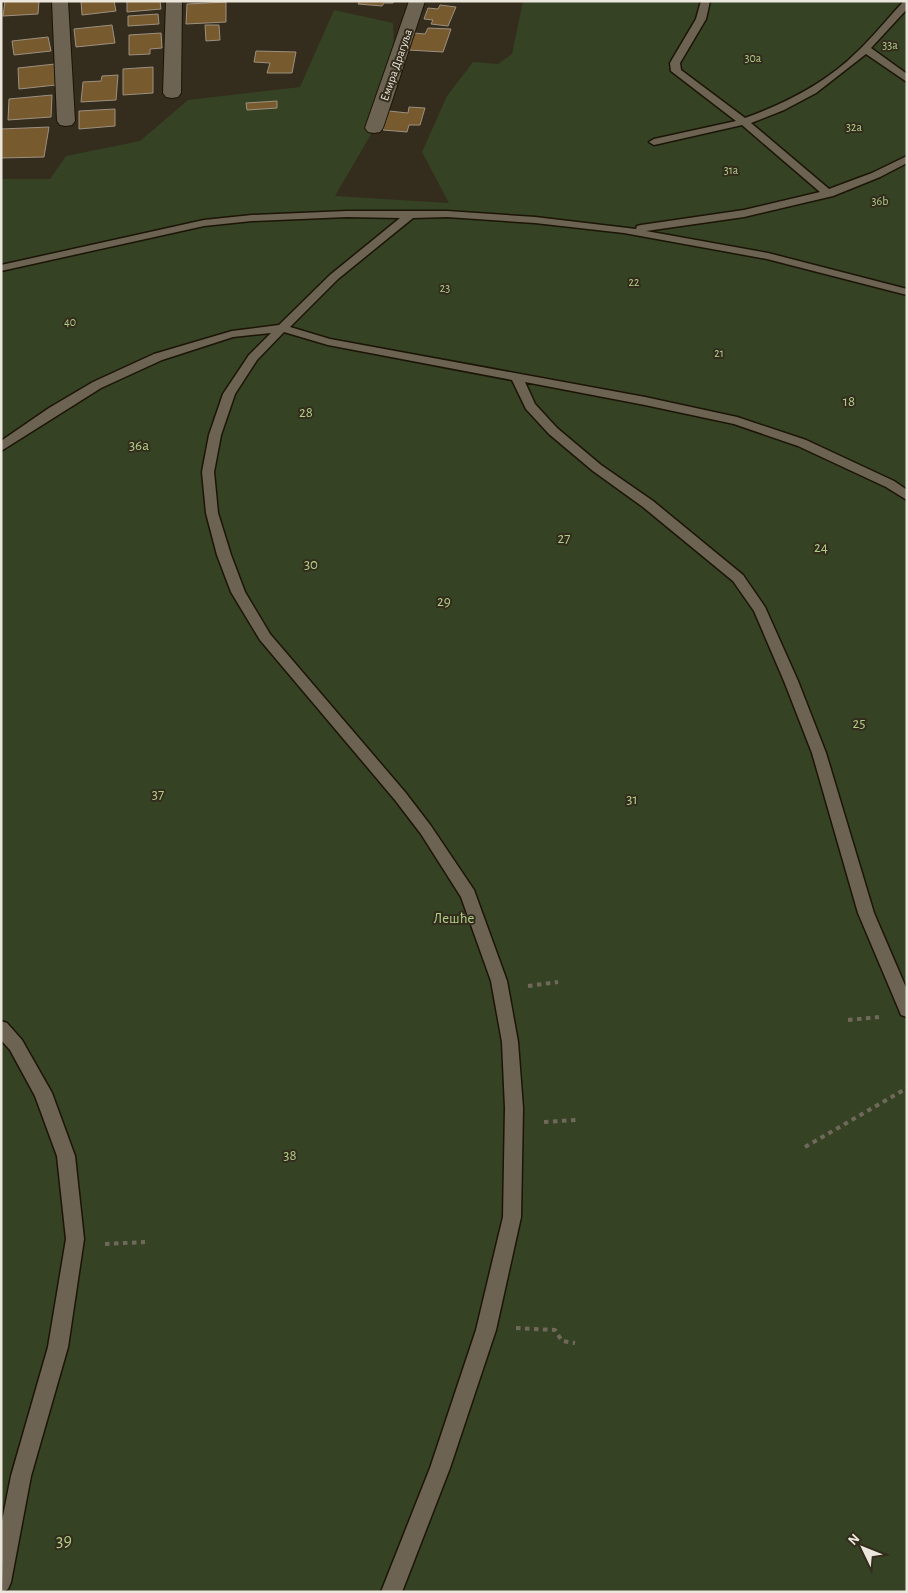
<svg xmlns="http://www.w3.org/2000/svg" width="908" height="1593" font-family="'Alegreya Sans',sans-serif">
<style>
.green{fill:#354224}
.building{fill:#785a2f;stroke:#9d9080}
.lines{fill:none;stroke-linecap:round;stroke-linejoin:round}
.lane-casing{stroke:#1c1406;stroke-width:3}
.street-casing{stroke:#1c1406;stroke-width:2}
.path{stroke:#70695b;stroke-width:4;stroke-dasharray:4.5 4.5;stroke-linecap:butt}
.lane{fill:#6c6352;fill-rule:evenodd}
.street{fill:#6c6352;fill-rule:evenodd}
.labels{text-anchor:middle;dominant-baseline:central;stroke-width:4;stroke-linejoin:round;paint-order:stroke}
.far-park-label{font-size:12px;fill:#aecf88;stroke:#342c1d}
.far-street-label{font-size:12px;fill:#ece7dd;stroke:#342c1d}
.park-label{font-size:15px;fill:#aecf88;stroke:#342c1d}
.near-park-label{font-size:18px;fill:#aecf88;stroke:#342c1d}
</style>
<rect width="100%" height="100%" fill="#342c1d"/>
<!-- green -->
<path class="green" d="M 523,1 L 907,1 L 907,1592 L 1,1592 L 1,179 L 50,179 L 66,156 L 140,141 L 188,100 L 300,87 L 334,10 L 393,23 L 395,71 L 373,131 L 335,196 L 449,203 L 422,152 L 447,96 L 473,62 L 498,64 L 512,54 Z"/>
<!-- building -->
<path class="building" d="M 5,1 L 39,1 L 38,14 L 3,16 Z
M 81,1 L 114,1 L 116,11 L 82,15 Z
M 127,1 L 160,1 L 161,9 L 127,12 Z
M 360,1 L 394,1 L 393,3 L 384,3 L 382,6 L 358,4 Z
M 226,2 L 226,22 L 186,24 L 187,4 Z
M 440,5 L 456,7 L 448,26 L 431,24 L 433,20 L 424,19 L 428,8 L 438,9 Z
M 158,14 L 159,24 L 128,26 L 128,16 Z
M 112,25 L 115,43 L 76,47 L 74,29 Z
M 205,25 L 219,25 L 220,40 L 206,41 Z
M 428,28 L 451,29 L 443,52 L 408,50 L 414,33 L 425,34 Z
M 161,33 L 162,48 L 150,49 L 150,54 L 129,55 L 129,35 Z
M 48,37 L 51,51 L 14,55 L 12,41 Z
M 256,51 L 296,52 L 292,73 L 267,73 L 270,63 L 254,62 Z
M 55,64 L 56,85 L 19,89 L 18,68 Z
M 153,67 L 153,93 L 123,95 L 123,69 Z
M 118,75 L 116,100 L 81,102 L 83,82 L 101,81 L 102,76 Z
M 52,95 L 51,117 L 8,120 L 9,99 Z
M 277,101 L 277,108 L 247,110 L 246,103 Z
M 409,107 L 425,108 L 420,125 L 409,125 L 407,132 L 383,130 L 389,111 L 408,113 Z
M 115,109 L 115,126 L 79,129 L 79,111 Z
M 49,127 L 44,157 L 1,158 L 1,129 Z"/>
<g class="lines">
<defs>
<path id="lane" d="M 701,1 L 710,1 L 706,19 L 680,63 L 681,70 L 745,118 C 786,103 826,83 857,52 C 873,37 888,18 904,1 L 907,1 L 907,9 L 871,48 L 907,74 L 907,82 L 866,54 L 816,93 L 784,110 L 751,123 L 829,189 L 872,173 L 907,156 L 907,163 L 880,177 L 833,196 L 744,217 L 646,231 L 768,253 L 907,289 L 907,295 L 767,259 L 624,233 L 535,223 L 447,217 L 413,218 L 338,279 L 290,327 L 330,339 L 645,397 L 737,417 L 806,440 L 894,481 L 907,490 L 907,500 L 886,487 L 798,446 L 734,424 L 645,405 L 525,382 L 535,404 L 557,428 L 601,465 L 653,501 L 743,575 L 765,607 L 798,681 L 826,753 L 874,913 L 907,990 L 907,1017 L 901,1015 L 899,1010 L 858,913 L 812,753 L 784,681 L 754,611 L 733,581 L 643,507 L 593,471 L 549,434 L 526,409 L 512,380 L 328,345 L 284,332 L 257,360 L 235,394 L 221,435 L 214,472 L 218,513 L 231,555 L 245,592 L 270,634 L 405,792 L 431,826 L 474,890 L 507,981 L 518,1042 L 523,1108 L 521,1217 L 496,1330 L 450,1468 L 402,1592 L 381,1592 L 430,1468 L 476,1330 L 503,1217 L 505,1108 L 502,1042 L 491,981 L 461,897 L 421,834 L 395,800 L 260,640 L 231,592 L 217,555 L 206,513 L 202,472 L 209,435 L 223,394 L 249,355 L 271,333 L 233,337 L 162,360 L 101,388 L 1,451 L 1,441 L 49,408 L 93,382 L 154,354 L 232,331 L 279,325 L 330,275 L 400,218 L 347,217 L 252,221 L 204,226 L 1,271 L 1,265 L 204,220 L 252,215 L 347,211 L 447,211 L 535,217 L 636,229 L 637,226 L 641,225 L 744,210 L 820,192 L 742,125 L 654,145 L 649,142 L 654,139 L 736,121 L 671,71 L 670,63 L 696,19 Z
M 1,1021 L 7,1023 L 22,1040 L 52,1093 L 75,1156 L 84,1239 L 68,1347 L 31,1476 L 11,1582 L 8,1589 L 3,1592 L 1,1526 L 11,1476 L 48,1347 L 66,1239 L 57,1156 L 35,1096 L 10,1050 L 1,1040 Z"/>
<path id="street" d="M 52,1 L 68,1 L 75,121 L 72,125 L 66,126 L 60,125 L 57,121 Z
M 166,1 L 182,1 L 181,93 L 178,97 L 172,98 L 166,97 L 163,93 Z
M 409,1 L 425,1 L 383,128 L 380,132 L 374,133 L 368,132 L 365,128 Z"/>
</defs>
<!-- lane casing -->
<use href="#lane" class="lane-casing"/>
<!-- street casing -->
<use href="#street" class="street-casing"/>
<!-- path -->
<path class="path" d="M 528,986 L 558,982
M 848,1020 L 879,1017
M 544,1122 L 576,1120
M 805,1147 L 907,1088
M 105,1244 L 145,1242
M 516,1328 L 555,1330 L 562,1341 L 575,1343"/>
<!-- lane -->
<use href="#lane" class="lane"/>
<!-- street -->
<use href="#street" class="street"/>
</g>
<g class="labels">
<!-- far-park labels -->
<g class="far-park-label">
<text x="890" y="45">33a</text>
<text x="753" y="58">30a</text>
<text x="854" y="127">32a</text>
<text x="731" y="170">31a</text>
<text x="880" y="201">36b</text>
<text x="634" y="282">22</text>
<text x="445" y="288">23</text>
<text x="70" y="322">40</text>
<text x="719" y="353">21</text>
</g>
<!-- far-street labels -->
<g class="far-street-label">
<text transform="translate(396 65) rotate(-71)">Емира Драгуља</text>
</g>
<!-- park labels -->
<g class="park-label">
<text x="849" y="401">18</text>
<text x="306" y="412">28</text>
<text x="139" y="445">36a</text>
<text x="564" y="538">27</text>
<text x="821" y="547">24</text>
<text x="311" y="564">30</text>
<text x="444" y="601">29</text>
<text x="859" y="723">25</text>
<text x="158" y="794">37</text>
<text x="632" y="799">31</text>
<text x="454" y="918">Лешће</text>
<text x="290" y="1155">38</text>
</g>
<!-- near-park labels -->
<g class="near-park-label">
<text x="64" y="1541">39</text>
</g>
</g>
<!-- border -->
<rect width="908" height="1593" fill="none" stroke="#ece7dd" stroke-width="5"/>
<!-- north arrow -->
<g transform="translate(863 1548) rotate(313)" stroke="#342c1d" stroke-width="4" paint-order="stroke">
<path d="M0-4L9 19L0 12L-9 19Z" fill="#ece7dd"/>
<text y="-8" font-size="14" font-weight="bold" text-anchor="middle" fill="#ece7dd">N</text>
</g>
</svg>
